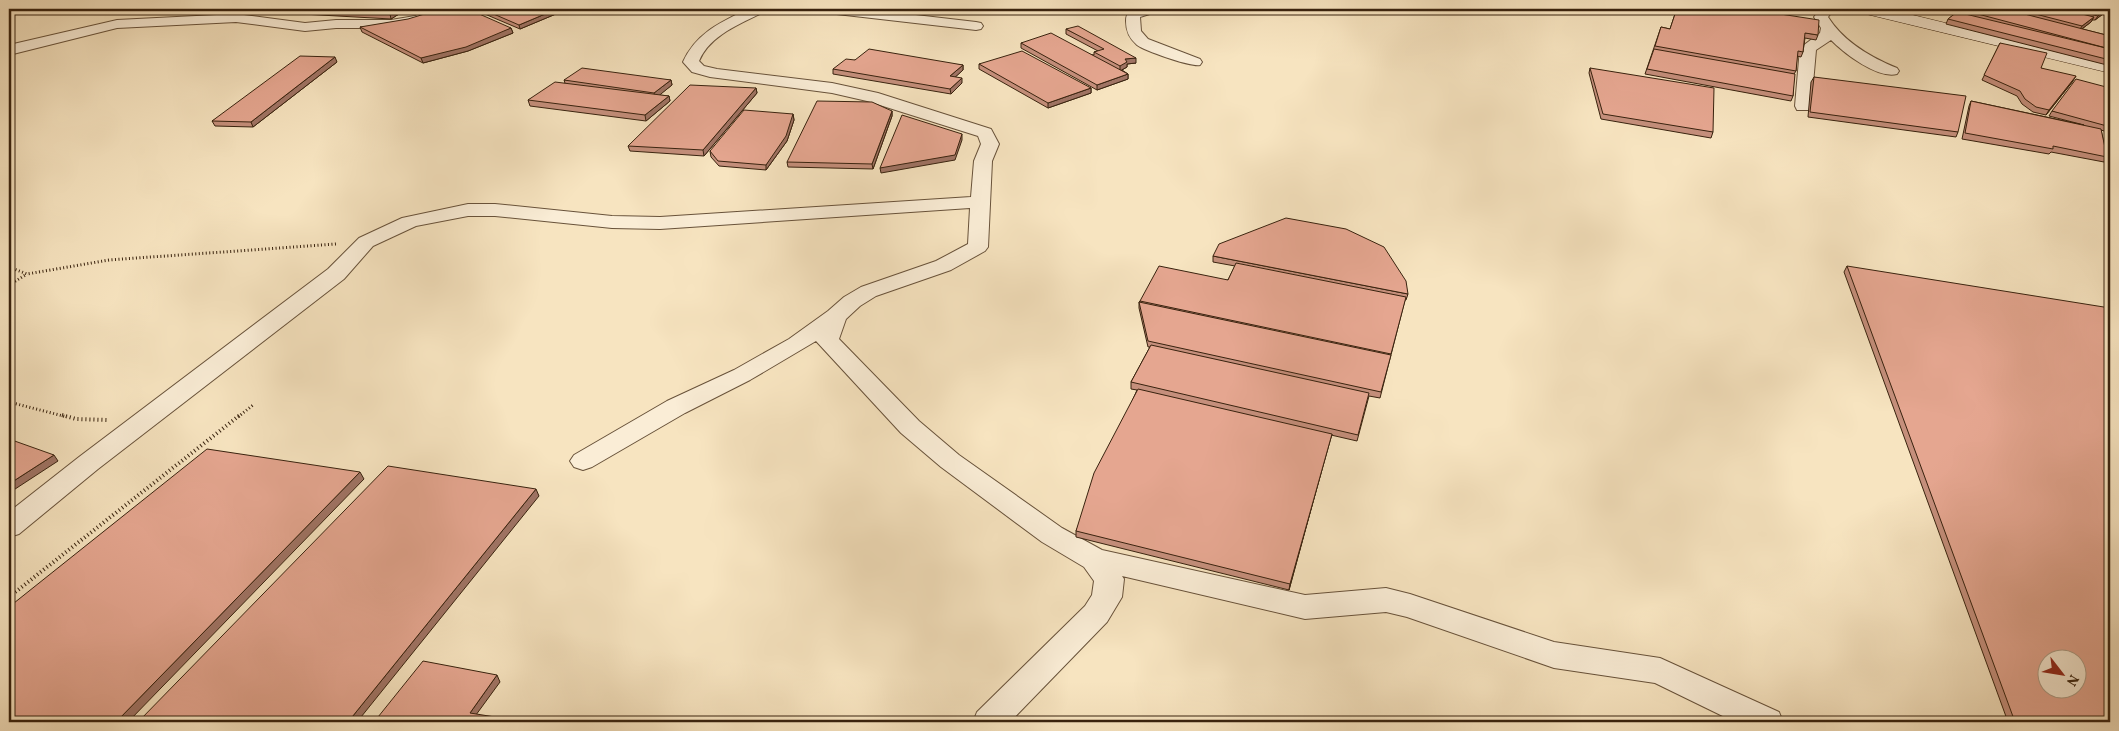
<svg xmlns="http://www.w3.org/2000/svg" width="2119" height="731" font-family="Vollkorn,serif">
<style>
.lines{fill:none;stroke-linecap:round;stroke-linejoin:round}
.street-casing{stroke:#68523a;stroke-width:2}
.secondary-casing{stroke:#38220e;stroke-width:1}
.path-far1{stroke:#38220e;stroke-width:3;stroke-dasharray:1 2.5;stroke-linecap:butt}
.path{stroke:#38220e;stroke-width:4;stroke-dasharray:1 3;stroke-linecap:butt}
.street{fill:#faedd6;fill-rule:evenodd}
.secondary{fill:#faedd6;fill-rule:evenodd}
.wall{fill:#c58f7c;stroke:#38220e}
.shaded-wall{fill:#a07465;stroke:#38220e}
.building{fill:#e5a690;stroke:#38220e;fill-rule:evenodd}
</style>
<rect width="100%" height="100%" fill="#f7e4c0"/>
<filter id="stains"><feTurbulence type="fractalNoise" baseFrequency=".004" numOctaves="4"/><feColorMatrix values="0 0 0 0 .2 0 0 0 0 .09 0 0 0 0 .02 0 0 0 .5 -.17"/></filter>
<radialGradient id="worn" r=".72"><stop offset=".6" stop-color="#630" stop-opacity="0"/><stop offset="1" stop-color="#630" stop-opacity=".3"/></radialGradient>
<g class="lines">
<defs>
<path id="street" d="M 434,9 L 453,9 L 451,12 L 423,23 L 391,28 L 336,28 L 305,31 L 236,22 L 117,28 L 9,55 L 9,45 L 117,20 L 236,14 L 305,23 L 336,20 L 391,20 L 415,16 Z
M 748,9 L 766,9 L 764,12 C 740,24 710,35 699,61 L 704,66 L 717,69 L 832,83 L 878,93 L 991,129 L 999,144 L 992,161 L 988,247 L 985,251 L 951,270 L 876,296 L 860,306 L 846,319 L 839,339 L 919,421 L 959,455 L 1062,528 L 1102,550 L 1305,595 L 1386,588 L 1410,594 L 1554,642 L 1660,658 L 1779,712 L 1783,722 L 1735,722 L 1655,683 L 1554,668 L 1407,617 L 1386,612 L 1305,619 L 1122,576 L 1124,579 L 1122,597 L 1107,622 L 1010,722 L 973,722 L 977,712 L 1085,606 L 1092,595 L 1094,581 L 1084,567 L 1042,542 L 941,467 L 901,433 L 816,341 L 750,380 L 685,413 L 592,467 L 583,470 L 574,467 L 570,461 L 574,455 L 667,401 L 734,370 L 789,339 L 828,311 L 844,297 L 861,287 L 936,261 L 968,244 L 970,208 L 660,229 L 612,228 L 495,216 L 468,216 L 416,226 L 373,246 L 344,279 L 98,469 L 19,534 L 9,537 L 9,512 L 79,457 L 328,269 L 359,238 L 402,218 L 468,204 L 495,204 L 612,216 L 660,217 L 971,197 L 974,161 L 981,144 L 978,136 L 867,101 L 832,93 L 710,77 L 692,72 L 683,62 C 696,33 721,22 748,9 Z
M 821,9 L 864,9 L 976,22 L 981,23 L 983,26 L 981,29 L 976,30 L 828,13 L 823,12 Z
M 1137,9 L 1158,9 L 1156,12 L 1140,17 L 1141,31 L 1148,39 L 1200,59 L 1202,62 L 1200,65 C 1191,67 1145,51 1137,45 C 1129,38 1126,31 1126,21 C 1126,12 1130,11 1137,9 Z
M 1820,9 L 1834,9 L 1828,17 C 1844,42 1870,57 1897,68 L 1899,71 L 1897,74 C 1877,79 1844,53 1831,40 L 1816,50 L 1811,106 L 1809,110 L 1797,110 L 1795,106 L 1800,48 L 1820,33 L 1821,28 L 1814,17 Z"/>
<path id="secondary" d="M 1860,9 L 1888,9 L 2110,63 L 2110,73 L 1862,13 Z"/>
</defs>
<!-- street casing -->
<use href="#street" class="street-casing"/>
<!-- secondary casing -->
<use href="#secondary" class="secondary-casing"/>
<!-- path-far1 -->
<path class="path-far1" d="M 9,267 L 27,274 L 109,260 L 336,244
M 9,285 L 27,274
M 9,402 L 67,417
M 238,417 L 253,405"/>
<!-- path -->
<path class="path" d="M 62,415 L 76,419 L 107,420
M 9,597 L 240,415"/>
<!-- street -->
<use href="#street" class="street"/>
<!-- secondary -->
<use href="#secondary" class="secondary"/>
</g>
<!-- wall -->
<path class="wall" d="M 266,9 L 407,9 L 391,19 L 267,12 Z
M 473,9 L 563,9 L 563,11 L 520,29 Z
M 1957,9 L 2106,9 L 2103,14 L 2095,20 L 2092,20 L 2091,22 L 2082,29 L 2110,36 L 2110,61 L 2107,65 L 1946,24 L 1948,19 L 1956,13 Z
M 1676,11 L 1818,35 L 1816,40 L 1805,38 L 1803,52 L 1801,57 L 1797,56 L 1796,71 L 1794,74 L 1793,96 L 1791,101 L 1645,74 L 1661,27 L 1670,29 Z
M 360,27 L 511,28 L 513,33 L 468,51 L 423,63 L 362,32 Z
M 1066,29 L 1136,63 L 1127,64 L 1127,67 L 1122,70 L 1128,74 L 1128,79 L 1097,90 L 1021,48 L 1021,43 L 1094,55 L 1094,52 L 1098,51 L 1066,34 Z
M 2000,43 L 2041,68 L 2073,81 L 2046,115 L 2033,112 L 2022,104 L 2017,96 L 1982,80 Z
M 855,60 L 963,65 L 963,70 L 955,77 L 962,83 L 951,94 L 833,74 L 833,69 Z
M 337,62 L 253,127 L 215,126 L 212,121 Z
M 979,64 L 1091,88 L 1091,93 L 1048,108 L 979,69 Z
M 1590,68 L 1713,132 L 1711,138 L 1601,119 L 1589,73 Z
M 1814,77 L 1958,132 L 1956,137 L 1808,117 L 1811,82 Z
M 564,80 L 671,80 L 672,85 L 659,95 L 669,96 L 670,101 L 646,121 L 530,106 L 528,100 L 565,83 Z
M 756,88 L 757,93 L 704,156 L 630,151 L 628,146 Z
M 1971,101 L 2084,125 L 2049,116 L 2052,111 L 2110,122 L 2104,131 L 2101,130 L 2107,157 L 2104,162 L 2051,152 L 2049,154 L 1962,139 L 1969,106 Z
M 892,111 L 892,116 L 873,169 L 788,167 L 787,162 Z
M 793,114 L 794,120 L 787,141 L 766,170 L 719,166 L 711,157 L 710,151 Z
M 1213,256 L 1408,294 L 1406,300 L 1405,300 L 1380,398 L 1369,396 L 1357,441 L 1331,435 L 1289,590 L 1076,537 L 1076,531 L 1137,390 L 1131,389 L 1131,382 L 1150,347 L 1148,347 L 1139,308 L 1139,302 L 1140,301 L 1228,280 L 1235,266 L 1213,262 Z
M 1847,266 L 2110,722 L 2008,722 L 1844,272 Z"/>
<!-- shaded-wall -->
<path class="shaded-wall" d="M 398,9 L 407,9 L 391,19 L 390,14 Z
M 557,9 L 563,9 L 563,11 L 520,29 L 519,25 Z
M 2106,9 L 2103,14 L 2095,20 L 2098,16 Z
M 2094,17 L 2091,22 L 2079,31 L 2082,26 Z
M 511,28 L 513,33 L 468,51 L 423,63 L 421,58 Z
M 335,57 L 337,62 L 253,127 L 251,122 Z
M 1136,58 L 1136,63 L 1127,64 L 1127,67 L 1120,71 L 1120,66 L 1125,59 Z
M 963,65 L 963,70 L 951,81 L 950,76 Z
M 1128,74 L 1128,79 L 1097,90 L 1097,85 Z
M 2076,76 L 2073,81 L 2046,115 L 2049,110 Z
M 962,78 L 962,83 L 951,94 L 950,89 Z
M 671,80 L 672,85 L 656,98 L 654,93 Z
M 756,88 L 757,93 L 704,156 L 703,150 Z
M 1091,88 L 1091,93 L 1048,108 L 1048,103 Z
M 669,96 L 670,101 L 646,121 L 645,115 Z
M 892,111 L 892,116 L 873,169 L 872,164 Z
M 793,114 L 794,120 L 787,141 L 766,170 L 766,165 Z
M 962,134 L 962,140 L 955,160 L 881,173 L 880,168 Z
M 1332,434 L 1330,440 L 1289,590 L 1290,584 Z
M 54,455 L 58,461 L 9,493 L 9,484 Z
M 360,472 L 364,479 L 128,722 L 116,722 Z
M 536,489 L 539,496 L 357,722 L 348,722 Z
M 497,675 L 500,682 L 473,719 L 470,713 Z
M 495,717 L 498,722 L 492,722 Z"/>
<!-- building -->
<path class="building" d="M 295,9 L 398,9 L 390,14 Z
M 441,9 L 468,9 L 511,28 L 466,47 L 421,58 L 360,27 L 408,19 Z
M 482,9 L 557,9 L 519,25 Z
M 1694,9 L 1748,9 L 1819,20 L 1818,35 L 1805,33 L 1803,52 L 1798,51 L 1796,71 L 1655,46 L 1661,27 L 1670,29 L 1676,11 L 1693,14 Z
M 1959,9 L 2005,9 L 2110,36 L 2110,60 L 1948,19 L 1957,12 L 2110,49 Z
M 2016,9 L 2062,9 L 2094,17 L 2082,26 Z
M 2069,9 L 2106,9 L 2098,16 Z
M 1078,26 L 1136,58 L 1125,59 L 1127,62 L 1120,66 L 1094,52 L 1104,49 L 1066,29 Z
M 1051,33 L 1128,74 L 1097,85 L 1021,43 Z
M 2000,43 L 2047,53 L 2041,68 L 2076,76 L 2049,110 L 2036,107 L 2025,99 L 2020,91 L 1984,75 Z
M 869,49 L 963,65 L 950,76 L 962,78 L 950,89 L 833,69 L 846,59 L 855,60 Z
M 1654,49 L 1795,74 L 1793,96 L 1647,69 Z
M 1022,51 L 1091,88 L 1048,103 L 979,64 Z
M 300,56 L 335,57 L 251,122 L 212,121 Z
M 582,68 L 671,80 L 654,93 L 564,80 Z
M 1590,68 L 1714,88 L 1713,132 L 1603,114 Z
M 1814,77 L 1966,96 L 1958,132 L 1810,112 Z
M 2076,79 L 2110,88 L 2110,121 L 2107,126 L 2052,111 Z
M 555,82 L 669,96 L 645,115 L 528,100 Z
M 690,85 L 756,88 L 703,150 L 628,146 Z
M 817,101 L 872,102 L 892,111 L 872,164 L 787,162 Z
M 1971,101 L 2101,129 L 2107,157 L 2053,146 L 2053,149 L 1965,133 Z
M 744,110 L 793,114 L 786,136 L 766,165 L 718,161 L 710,151 Z
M 902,115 L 962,134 L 955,155 L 880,168 Z
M 1286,218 L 1346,229 L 1384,247 L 1406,281 L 1408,294 L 1213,256 L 1219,244 Z
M 1236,263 L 1406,297 L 1391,354 L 1140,301 L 1159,266 L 1228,280 Z
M 1847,266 L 2110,308 L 2110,722 L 2015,722 ZM 2046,658 L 2076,658 L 2076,688 L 2046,688 Z
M 1139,302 L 1391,355 L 1381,392 L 1148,341 Z
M 1151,345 L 1369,393 L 1358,435 L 1131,382 Z
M 1138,389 L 1332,434 L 1290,584 L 1076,531 L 1094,473 Z
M 9,439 L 54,455 L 9,484 Z
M 207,449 L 360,472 L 116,722 L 9,722 L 9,607 Z
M 388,466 L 536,489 L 348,722 L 138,722 Z
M 423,661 L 497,675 L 470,713 L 495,717 L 492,722 L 374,722 Z"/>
<!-- margin -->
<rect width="2119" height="731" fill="none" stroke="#f7e4c0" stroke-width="30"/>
<rect x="10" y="10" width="2099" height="711" fill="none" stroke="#38220e" stroke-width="2.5"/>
<rect x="15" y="15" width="2089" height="701" fill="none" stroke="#38220e"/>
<!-- north arrow -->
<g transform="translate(2062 674) rotate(121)"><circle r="24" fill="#faedd6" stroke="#ac9c86"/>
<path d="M0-4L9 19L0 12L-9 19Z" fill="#8f2418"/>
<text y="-8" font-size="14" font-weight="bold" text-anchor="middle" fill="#38220e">N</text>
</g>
<rect width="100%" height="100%" filter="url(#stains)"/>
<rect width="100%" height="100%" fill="url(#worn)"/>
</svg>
